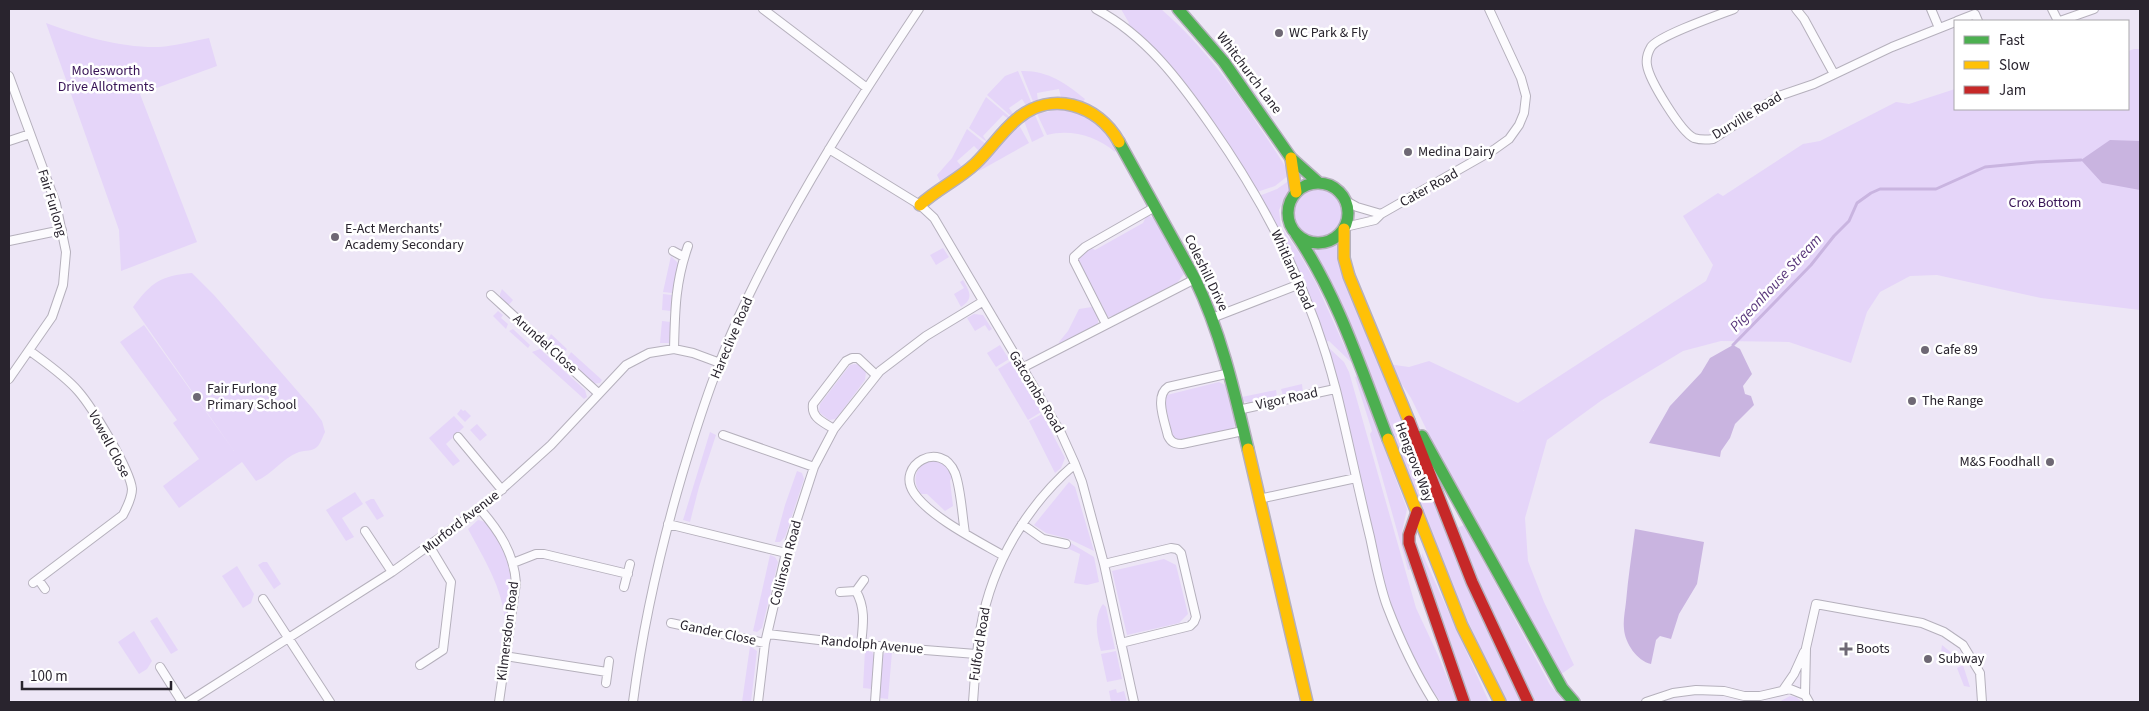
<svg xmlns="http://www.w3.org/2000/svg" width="2149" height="711" font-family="'Source Sans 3',sans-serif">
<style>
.green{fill:#e5d5f9}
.water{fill:#c9b4e0}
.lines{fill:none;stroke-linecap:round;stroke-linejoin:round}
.stream{stroke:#c9b4e0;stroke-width:3}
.street-casing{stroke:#b5b0bc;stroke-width:10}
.fast-casing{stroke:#b5b0bc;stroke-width:14}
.slow-casing{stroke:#b5b0bc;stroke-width:14}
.jam-casing{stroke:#b5b0bc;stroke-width:14}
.street{stroke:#fcfbfe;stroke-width:8}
.fast{stroke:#4caf50;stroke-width:11}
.slow{stroke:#ffc107;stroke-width:11}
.jam{stroke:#c62828;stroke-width:11}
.poi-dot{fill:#6e6874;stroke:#fff;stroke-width:2}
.labels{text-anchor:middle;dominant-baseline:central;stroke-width:5;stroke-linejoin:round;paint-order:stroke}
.poi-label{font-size:14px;fill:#29242e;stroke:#fff;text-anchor:start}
.park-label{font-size:14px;fill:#381456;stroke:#fff}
.street-label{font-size:14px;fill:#29242e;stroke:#fff}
.water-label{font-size:15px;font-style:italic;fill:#59377b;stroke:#fff}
</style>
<rect width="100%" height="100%" fill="#ede6f6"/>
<!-- green -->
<path class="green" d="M 1121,9 L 1161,9 C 1212,53 1249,110 1285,166 L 1289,175 L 1275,186 L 1257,192 C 1222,131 1183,70 1128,24 L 1129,23 Z
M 46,23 C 80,36 122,48 159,47 C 175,46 193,41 209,38 L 217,66 L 140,94 L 197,242 L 121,271 L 119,230 Z
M 2134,49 L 2140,49 L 2140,310 L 2041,298 L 1937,275 L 1910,276 L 1880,292 L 1867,312 L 1851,363 L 1789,342 L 1721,341 L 1683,351 L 1602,400 L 1547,440 L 1525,518 L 1528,561 L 1544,602 L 1574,665 L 1560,675 L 1437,451 L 1411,398 L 1388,364 L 1409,367 L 1429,361 L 1518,403 L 1524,411 L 1518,403 L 1706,281 L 1713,265 L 1683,216 L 1718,193 L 1723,196 L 1803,144 L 1820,141 L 1896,102 L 1909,104 L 1955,89 L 1955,109 L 2128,109 L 2128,51 Z
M 1018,71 L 1032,104 L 1027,107 L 1022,99 L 1009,108 L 1014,115 L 1012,117 L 987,95 L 1005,76 Z
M 1021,71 C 1047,70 1066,83 1085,99 L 1082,103 L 1061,98 L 1059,89 L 1037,93 L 1038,102 L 1034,104 Z
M 986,97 L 1011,118 L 1010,120 L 1003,115 L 983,136 L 988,143 L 969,128 Z
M 1060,109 C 1087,111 1104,125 1117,148 L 1115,152 C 1096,136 1071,129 1047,135 L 1037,114 Z
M 1035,115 L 1044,136 L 1032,142 L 1024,121 Z
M 1019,125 L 1029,143 L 979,171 L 978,169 Z
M 967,129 L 987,145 L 980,152 L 974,146 L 957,161 L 963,168 L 941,183 L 937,175 L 952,158 Z
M 1290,180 L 1290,188 L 1279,210 L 1281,227 L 1298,251 L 1316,283 L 1352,363 L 1329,341 L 1325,342 L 1259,196 L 1277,189 Z
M1294 213a24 24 0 1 1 48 0a24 24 0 1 1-48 0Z
M 1147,215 L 1156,219 L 1184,267 L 1184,274 L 1177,283 L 1113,316 L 1108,317 L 1101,310 L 1103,307 L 1079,263 L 1079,256 L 1090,247 L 1095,250 L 1143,223 Z
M 1342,241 L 1378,359 L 1479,614 L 1522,702 L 1506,702 L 1457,598 L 1313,249 L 1328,247 Z
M 943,248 L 949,257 L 936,265 L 930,255 Z
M 671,256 L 678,263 L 672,293 L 663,292 Z
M 192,273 L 214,295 L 313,409 L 322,421 L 325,432 C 323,436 321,442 318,446 C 312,452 306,450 299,452 C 282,458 272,475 256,481 L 242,462 L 179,508 L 163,486 L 199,459 L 173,423 L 177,420 L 120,342 L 144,325 L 234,451 L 133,307 C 152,282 160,276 192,273 Z
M 963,280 C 970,292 974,299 961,307 L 954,294 L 964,288 L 960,282 Z
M 502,289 L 513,300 L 507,307 L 500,301 L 500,294 Z
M 663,294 L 672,295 L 671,311 L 662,310 Z
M 1092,307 L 1098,317 L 1098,323 L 1094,327 L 1060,344 L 1059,342 L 1068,331 L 1079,309 Z
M 498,311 L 503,315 L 501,318 L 508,324 L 506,329 L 493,316 Z
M 974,314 L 983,315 L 992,329 L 989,331 L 985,325 L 975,331 L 967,318 Z
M 662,321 L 671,322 L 669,343 L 660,343 Z
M 513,329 L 530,345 L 528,348 L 509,331 Z
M 551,334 L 567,349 L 563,354 L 559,355 L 546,343 Z
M 1000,345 L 1009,359 L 996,367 L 987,353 Z
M 1329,348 L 1344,362 L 1349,372 L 1416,608 L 1438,655 L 1457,702 L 1441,702 C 1418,673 1402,638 1389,603 L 1337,379 L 1327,349 Z
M 540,349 L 585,390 L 587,397 L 584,399 L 532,352 Z
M 571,352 L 602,380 L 600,383 L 591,384 L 566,361 Z
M 1011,361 L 1041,412 L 1028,420 L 998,369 Z
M 855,364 L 860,365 L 866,372 L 865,380 L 836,419 L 829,420 L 819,412 L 820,404 L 850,365 Z
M 1357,376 L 1407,509 L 1402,532 L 1411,569 L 1408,570 L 1370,434 L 1372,431 L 1355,377 Z
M 1219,382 L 1225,385 L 1235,425 L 1233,429 L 1181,442 L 1173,439 L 1164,398 L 1167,395 Z
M 1302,384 L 1303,393 L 1283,396 L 1281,389 Z
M 1276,390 L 1277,397 L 1276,399 L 1253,404 L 1243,401 L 1242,397 Z
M 461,409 L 463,411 L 465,410 L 471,416 L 465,422 L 457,414 Z
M 1042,414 L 1065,458 L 1061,468 L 1055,473 L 1029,421 Z
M 454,416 L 464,427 L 446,444 L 460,461 L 453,466 L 429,438 Z
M 477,424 L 487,435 L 480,441 L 470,430 Z
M 710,432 L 716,435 L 699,487 L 690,522 L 683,520 Z
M 934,460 L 946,465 L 952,477 L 950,481 L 953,506 L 945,511 L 927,494 L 921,494 C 910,480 916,463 934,460 Z
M 797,471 L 802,473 L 804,479 L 785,537 L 780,542 L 775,542 L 785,505 Z
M 1069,482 L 1075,487 L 1094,551 L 1069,539 L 1046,533 L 1034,525 Z
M 355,492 L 363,504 L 342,518 L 354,537 L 346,541 L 326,510 Z
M 371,499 L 374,499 L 384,516 L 377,520 L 365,502 Z
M 478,520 C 488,521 493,529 497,537 C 514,571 513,587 507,623 L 505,623 C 503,588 484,559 468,529 Z
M 1464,525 L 1550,685 L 1564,702 L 1536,702 L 1493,617 L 1457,528 Z
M 1069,542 L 1094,557 L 1099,582 L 1087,585 L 1074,583 L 1080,554 L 1067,548 Z
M 1422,553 L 1489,702 L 1470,702 L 1421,564 Z
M 770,555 L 775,557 L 778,562 L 762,628 L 757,632 L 753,631 Z
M 1164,559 L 1176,565 L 1188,614 L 1179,623 L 1127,635 L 1112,571 Z
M 263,562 L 267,562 L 281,584 L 274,589 L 258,565 Z
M 237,566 L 254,594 L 251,603 L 243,608 L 222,576 Z
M 1103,604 L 1106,607 L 1115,649 L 1101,651 C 1097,637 1093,617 1103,604 Z
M 157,617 L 178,650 L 171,654 L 150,621 Z
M 134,631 L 152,661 L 147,669 L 139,674 L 118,642 Z
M 1942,645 L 1959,659 L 1953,663 L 1941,652 Z
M 750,646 L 757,651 L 751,702 L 742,702 Z
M 865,650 L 872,651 L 874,657 L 872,689 L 863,688 Z
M 1116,651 L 1122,679 L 1107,682 L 1101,654 Z
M 886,652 L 892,652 L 888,699 L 879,698 L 883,655 Z
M 1963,665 L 1970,687 L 1964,686 L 1957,668 Z
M 1116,689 L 1117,693 L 1124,691 L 1127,702 L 1111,702 L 1109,691 Z
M 1790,696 L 1796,697 L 1802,702 L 1779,702 Z"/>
<!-- water -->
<path class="water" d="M 2110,140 L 2140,141 L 2140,190 L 2102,183 L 2081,160 Z
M 1733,345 L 1740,349 L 1752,374 L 1743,386 L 1745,394 L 1751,396 L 1754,405 L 1735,424 L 1730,438 L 1721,451 L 1720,457 L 1649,443 L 1670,406 L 1701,373 L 1710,358 Z
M 1635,529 L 1704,542 L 1697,584 L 1679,614 L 1671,639 L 1660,636 L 1656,640 L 1651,664 C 1637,661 1625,643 1624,629 C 1623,620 1625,611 1626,602 C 1628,577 1632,553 1635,529 Z"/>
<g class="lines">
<!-- stream -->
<path class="stream" d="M 1733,345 L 1811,265 L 1834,236 L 1849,221 L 1857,203 L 1871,193 L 1880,189 L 1936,189 L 1985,167 L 2036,162 L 2081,160"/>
<defs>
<path id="street" d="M 763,9 L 867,88
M 1096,9 C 1146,36 1179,80 1211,126 C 1267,206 1312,295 1336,390 C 1348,439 1358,488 1370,537 C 1375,560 1379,584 1387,606 C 1400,640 1415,672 1434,702
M 1734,9 C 1718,15 1658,36 1651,47 C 1648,52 1646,59 1647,65 C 1649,80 1681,132 1694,138 C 1700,140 1706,140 1713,139 L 1779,96 L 1814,84 L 1892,47 L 1955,22
M 1796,9 L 1804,19 L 1834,74
M 1931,9 L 1939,28
M 2052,9 L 2058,21
M 1957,21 L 1975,14 L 1978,21
M 2060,21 L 2094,9
M 9,76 L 56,204 L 66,252 L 63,285 L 52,317 L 9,379
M 9,141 L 30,134
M 829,149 L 920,205 L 934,218 L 1061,433 L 1075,464 L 1082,482 L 1104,564 L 1134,702
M 1346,201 L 1357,207 L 1381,214
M 1345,227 L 1375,220 L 1381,214 L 1495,149 L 1509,139 L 1519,125 L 1524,113 L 1526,96 L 1521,78 L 1489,9
M 9,241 L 62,230
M 673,251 L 684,257
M 491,295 L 598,393
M 1212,318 L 1300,284
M 1106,324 L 1074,261 L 1074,257 L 1085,247 L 1155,207
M 674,349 C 675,311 675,283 688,246
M 30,351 C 46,363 65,376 78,391 C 92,407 130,469 132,489 C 132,498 127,507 123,515 L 33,583
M 1022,368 L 1195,279
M 1230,373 L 1168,387 C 1154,396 1165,422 1168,436 C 1171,442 1174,444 1182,444 L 1243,431
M 1238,410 L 1335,389
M 834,429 C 823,422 811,418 813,404 L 846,361 L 852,358 L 858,358 L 876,375
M 723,435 L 814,467
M 458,437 L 502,490
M 1259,499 L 1356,478
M 480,509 C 499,531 514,553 516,583 L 499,702
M 668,524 L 786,553
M 1022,524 L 1043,539 L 1066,544
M 365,531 L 392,572
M 965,533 C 962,515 961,489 955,473 C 941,439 895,465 914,493 C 930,517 978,541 1004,556
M 513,563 L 536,554 L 544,554 L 628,574
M 1104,564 L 1171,548 L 1177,549 L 1181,553 L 1196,617 L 1194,622 L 1190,626 L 1121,643
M 38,579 L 45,589
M 624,587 L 630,564
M 840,592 L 856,591
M 263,599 L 330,702
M 671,623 L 765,643
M 768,634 L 861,645 L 976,654
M 861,645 C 863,625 866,609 856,591 L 864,580
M 505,656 L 607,672
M 420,665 L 443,650 L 451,582 L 430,547
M 160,667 L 182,702
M 606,683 L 609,661
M 1783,690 L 1794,674 L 1804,652
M 1805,695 L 1806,648 L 1816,604 L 1922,623 L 1944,632 L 1963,645 L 1980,673 L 1982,702
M 188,702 L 392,572 L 480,509 L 551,445 L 626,365 L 649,353 L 674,349 L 693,353 L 720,363
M 633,702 C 643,625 660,550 682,475 C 700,415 720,354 748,297 C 797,196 857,102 919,9
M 758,702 L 765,643 L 786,553 L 814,467 L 834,429 L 880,371 L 926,336 L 982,302
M 875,702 L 879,646
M 973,702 C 975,677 976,651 981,626 C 992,564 1027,505 1075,464
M 1646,702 L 1673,693 L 1696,690 L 1724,691 L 1744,696 L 1760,696 L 1790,689 L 1805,695 L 1809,702"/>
<path id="fast" d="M 1178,9 L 1224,62 L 1291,158 L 1319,183
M 1119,142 L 1195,279 C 1221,333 1234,390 1248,449
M1288 213a30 30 0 1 1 60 0a30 30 0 1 1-60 0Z
M 1296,234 C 1338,296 1361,369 1388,439
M 1422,436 L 1562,688 L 1574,702"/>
<path id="slow" d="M 1291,158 L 1296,192
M 920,205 C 937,189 958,180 975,164 C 990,150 1001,132 1017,119 C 1051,90 1098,104 1119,142
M 1344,229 L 1344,258 L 1349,276 L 1409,421
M 1388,439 L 1462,626 L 1500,702
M 1248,449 L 1307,702"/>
<path id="jam" d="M 1409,421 L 1472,582 L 1528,702
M 1417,512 L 1409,535 L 1409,543 L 1464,702"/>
</defs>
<!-- street casing -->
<use href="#street" class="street-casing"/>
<!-- fast casing -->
<use href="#fast" class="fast-casing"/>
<!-- slow casing -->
<use href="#slow" class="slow-casing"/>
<!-- jam casing -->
<use href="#jam" class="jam-casing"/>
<!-- street -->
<use href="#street" class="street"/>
<!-- fast -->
<use href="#fast" class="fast"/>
<!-- slow -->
<use href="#slow" class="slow"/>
<!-- jam -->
<use href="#jam" class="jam"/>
</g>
<!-- markers -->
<g class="poi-dot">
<circle cx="1279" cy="33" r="5"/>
<circle cx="1408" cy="152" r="5"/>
<circle cx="335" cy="237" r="5"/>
<circle cx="1925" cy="350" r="5"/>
<circle cx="197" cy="397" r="5"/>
<circle cx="1912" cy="401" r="5"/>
<circle cx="2050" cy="462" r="5"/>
<path d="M1843.5 641.5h5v5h5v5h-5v5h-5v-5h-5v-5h5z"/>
<circle cx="1928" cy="659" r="5"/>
</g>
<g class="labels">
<!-- poi labels -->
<g class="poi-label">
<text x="1289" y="33">WC Park &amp; Fly</text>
<text x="1418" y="152">Medina Dairy</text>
<text x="345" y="229">E-Act Merchants'<tspan x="345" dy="16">Academy Secondary</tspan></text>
<text x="1935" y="350">Cafe 89</text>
<text x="207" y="389">Fair Furlong<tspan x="207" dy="16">Primary School</tspan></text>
<text x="1922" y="401">The Range</text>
<text x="2040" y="462" text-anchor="end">M&amp;S Foodhall</text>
<text x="1856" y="649">Boots</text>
<text x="1938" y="659">Subway</text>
</g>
<!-- park labels -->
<g class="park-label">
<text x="106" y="71">Molesworth<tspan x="106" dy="16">Drive Allotments</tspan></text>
<text x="2045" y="203">Crox Bottom</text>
</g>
<!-- street labels -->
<g class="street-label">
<text transform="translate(1249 73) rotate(53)">Whitchurch Lane</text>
<text transform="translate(1747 116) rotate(-31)">Durville Road</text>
<text transform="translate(1429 188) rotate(-29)">Cater Road</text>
<text transform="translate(52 203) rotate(73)">Fair Furlong</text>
<text transform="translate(1292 270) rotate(66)">Whitland Road</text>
<text transform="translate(1206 273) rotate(64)">Coleshill Drive</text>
<text transform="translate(732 338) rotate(-67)">Hareclive Road</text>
<text transform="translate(545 344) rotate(42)">Arundel Close</text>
<text transform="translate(1036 392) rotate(59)">Gatcombe Road</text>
<text transform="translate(1287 399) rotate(-12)">Vigor Road</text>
<text transform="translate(109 444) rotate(62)">Vowell Close</text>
<text transform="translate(1414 462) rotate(69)">Hengrove Way</text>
<text transform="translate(461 522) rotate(-38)">Murford Avenue</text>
<text transform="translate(786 563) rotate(-75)">Collinson Road</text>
<text transform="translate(508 631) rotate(-83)">Kilmersdon Road</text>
<text transform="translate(718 633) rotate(12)">Gander Close</text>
<text transform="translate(980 644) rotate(-81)">Fulford Road</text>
<text transform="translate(872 645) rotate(5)">Randolph Avenue</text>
</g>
<!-- water labels -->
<g class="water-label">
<text transform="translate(1776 283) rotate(-47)">Pigeonhouse Stream</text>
</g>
</g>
<!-- border -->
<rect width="2149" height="711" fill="none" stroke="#29242e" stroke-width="20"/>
<!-- legend -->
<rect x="1954" y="20" width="175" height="90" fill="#ffffff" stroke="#a9a7ab"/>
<rect x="1964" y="36" width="25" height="8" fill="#4caf50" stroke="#a9a7ab"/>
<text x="1999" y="45" font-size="15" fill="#29242e">Fast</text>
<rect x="1964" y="61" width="25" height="8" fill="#ffc107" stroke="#a9a7ab"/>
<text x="1999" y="70" font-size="15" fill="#29242e">Slow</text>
<rect x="1964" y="86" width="25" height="8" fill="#c62828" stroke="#a9a7ab"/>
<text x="1999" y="95" font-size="15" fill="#29242e">Jam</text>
<!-- scale -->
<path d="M22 681v8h149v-8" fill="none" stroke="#29242e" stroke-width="2.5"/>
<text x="30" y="681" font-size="15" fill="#29242e" stroke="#ffffff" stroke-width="4" paint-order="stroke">100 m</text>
</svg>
